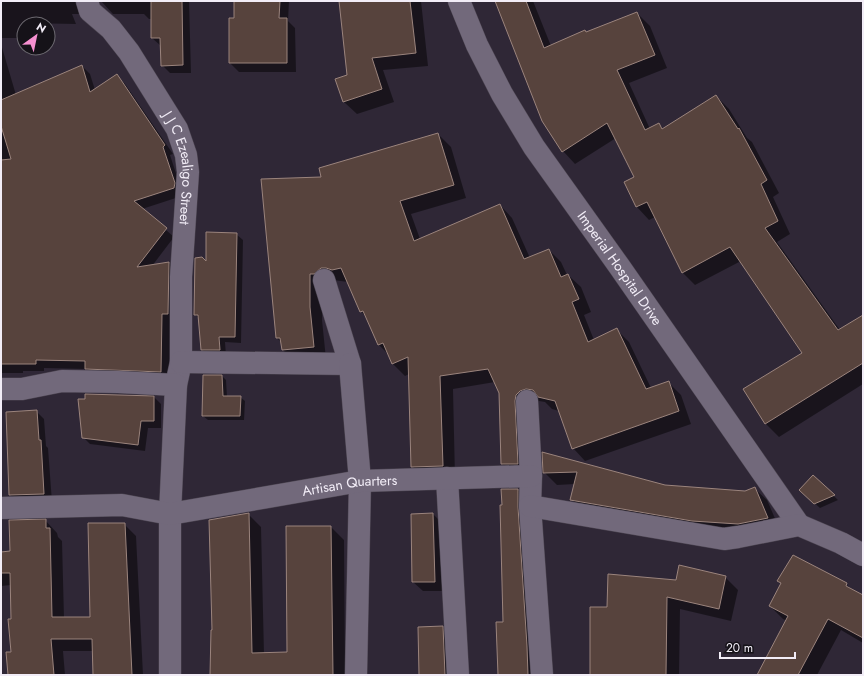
<svg xmlns="http://www.w3.org/2000/svg" width="864" height="676" font-family="Jost,sans-serif">
<style>
.shadow{fill:#0007}
.building{fill:#57433d;stroke:#9b847d}
.lines{fill:none;stroke-linecap:round;stroke-linejoin:round}
.minor-casing{stroke:#4c4551;stroke-width:23}
.minor{stroke:#72697b;stroke-width:22}
.labels{text-anchor:middle;dominant-baseline:central;stroke-width:3;stroke-linejoin:round;paint-order:stroke}
.street-label{font-size:14px;fill:#f2edf7;stroke:#151218}
</style>
<rect width="100%" height="100%" fill="#2f2736"/>
<!-- shadow -->
<path class="shadow" d="M 1,1 L 86,1 L 83,14 L 72,14 L 76,24 L 23,23 L 23,38 L 1,38 Z
M 101,1 L 189,1 L 191,73 L 170,73 L 162,65 L 161,46 L 152,38 L 152,19 L 149,19 L 144,14 L 113,14 Z
M 235,1 L 289,1 L 288,21 L 295,28 L 296,72 L 239,72 L 230,63 Z
M 340,1 L 421,1 L 428,66 L 383,70 L 394,102 L 357,114 L 344,102 L 337,79 L 348,75 Z
M 496,1 L 533,1 L 551,46 L 637,13 L 650,26 L 667,68 L 629,83 L 650,129 L 659,125 L 664,129 L 716,96 L 729,109 L 747,138 L 752,142 L 779,193 L 773,197 L 790,234 L 777,242 L 840,330 L 863,316 L 863,384 L 779,437 L 766,424 L 745,390 L 803,353 L 741,261 L 695,285 L 682,272 L 655,217 L 649,220 L 637,207 L 625,183 L 636,177 L 616,138 L 575,164 L 563,151 Z
M 1,44 L 16,95 L 82,66 L 90,74 L 95,90 L 117,76 L 125,84 L 173,154 L 170,155 L 182,192 L 182,196 L 142,209 L 174,237 L 152,266 L 169,263 L 177,271 L 176,322 L 170,322 L 169,379 L 94,377 L 86,369 L 44,368 L 44,371 L 23,371 L 23,373 L 1,373 Z
M 438,134 L 451,147 L 466,198 L 411,214 L 420,239 L 500,205 L 512,218 L 530,258 L 549,250 L 561,262 L 567,275 L 568,275 L 581,287 L 591,312 L 584,315 L 594,340 L 617,330 L 629,342 L 651,388 L 668,382 L 681,395 L 691,424 L 585,461 L 573,448 L 559,411 L 552,409 L 545,402 L 539,401 L 532,403 L 530,476 L 514,476 L 502,464 L 500,393 L 495,382 L 453,389 L 455,478 L 425,479 L 412,466 L 409,374 L 405,376 L 392,363 L 389,355 L 379,345 L 367,318 L 361,311 L 348,282 L 333,280 L 323,286 L 322,320 L 326,359 L 295,362 L 283,350 L 282,343 L 277,338 L 322,177 Z
M 236,234 L 243,240 L 241,343 L 225,342 L 226,356 L 208,356 L 202,349 L 199,319 L 195,314 L 207,263 Z
M 204,376 L 222,376 L 226,380 L 227,397 L 240,397 L 245,401 L 244,420 L 208,420 L 203,416 Z
M 154,397 L 161,404 L 161,428 L 148,428 L 145,451 L 90,444 L 83,437 Z
M 36,411 L 44,419 L 46,446 L 48,448 L 52,502 L 18,503 L 10,495 Z
M 543,454 L 664,486 L 745,492 L 754,488 L 767,500 L 780,530 L 751,536 L 584,511 L 571,499 L 575,484 L 557,485 L 544,472 Z
M 813,476 L 838,500 L 820,508 L 800,490 Z
M 518,490 L 527,499 L 536,675 L 499,675 Z
M 248,514 L 261,527 L 264,654 L 288,653 L 331,527 L 344,540 L 345,675 L 211,675 Z
M 433,514 L 442,523 L 444,591 L 423,591 L 413,582 L 412,515 Z
M 45,520 L 57,533 L 58,537 L 62,541 L 64,618 L 91,618 L 124,524 L 136,536 L 143,675 L 94,675 L 94,651 L 63,651 L 65,675 L 9,675 L 12,653 L 11,585 L 1,586 L 1,553 L 11,552 Z
M 725,577 L 738,590 L 731,621 L 680,609 L 679,675 L 591,675 L 608,608 L 676,581 Z
M 778,581 L 846,584 L 853,591 L 863,596 L 863,643 L 841,630 L 817,675 L 758,675 L 787,621 L 783,619 L 770,606 L 782,584 Z
M 442,627 L 451,635 L 453,675 L 420,675 Z"/>
<!-- building -->
<path class="building" d="M 151,1 L 182,1 L 183,65 L 161,66 L 160,38 L 151,38 Z
M 234,1 L 280,1 L 279,18 L 287,18 L 287,63 L 229,63 L 229,18 L 234,18 Z
M 339,1 L 410,1 L 416,53 L 372,58 L 382,89 L 343,102 L 335,79 L 347,75 Z
M 495,1 L 526,1 L 544,48 L 585,30 L 586,32 L 637,12 L 655,55 L 617,70 L 645,130 L 659,123 L 662,129 L 716,95 L 738,129 L 739,128 L 767,180 L 761,184 L 778,221 L 765,228 L 838,330 L 863,315 L 863,363 L 765,424 L 743,389 L 802,353 L 730,247 L 682,273 L 647,202 L 636,207 L 624,182 L 634,177 L 607,123 L 562,152 L 542,121 Z
M 82,65 L 90,92 L 117,74 L 165,145 L 163,147 L 175,183 L 174,188 L 134,201 L 167,228 L 137,267 L 169,262 L 168,314 L 162,314 L 161,372 L 85,369 L 85,361 L 36,360 L 36,364 L 1,364 L 1,160 L 11,159 L 1,126 L 1,100 Z
M 438,133 L 454,185 L 400,201 L 414,241 L 500,204 L 524,259 L 549,249 L 561,277 L 568,274 L 579,299 L 572,302 L 588,342 L 617,328 L 646,389 L 669,381 L 679,411 L 572,449 L 555,401 L 538,397 L 533,390 L 526,389 L 520,391 L 516,395 L 515,401 L 518,464 L 501,464 L 499,393 L 488,369 L 440,376 L 443,466 L 411,467 L 408,357 L 392,364 L 383,343 L 378,345 L 363,311 L 360,312 L 341,268 L 332,270 L 326,268 L 321,268 L 314,274 L 310,274 L 310,307 L 314,347 L 282,350 L 280,338 L 276,338 L 261,179 L 321,177 L 319,168 Z
M 206,232 L 237,233 L 235,337 L 219,337 L 220,350 L 201,350 L 198,315 L 194,315 L 195,258 L 202,257 L 206,261 Z
M 203,375 L 222,375 L 223,396 L 241,396 L 240,416 L 202,416 Z
M 85,394 L 154,396 L 154,421 L 141,421 L 138,445 L 82,438 L 78,399 L 85,399 Z
M 37,410 L 39,440 L 41,440 L 44,494 L 9,495 L 6,412 Z
M 542,452 L 665,485 L 745,491 L 755,487 L 768,518 L 738,524 L 692,521 L 570,500 L 577,472 L 543,473 Z
M 813,475 L 835,495 L 814,504 L 799,490 Z
M 501,489 L 518,489 L 518,507 L 527,646 L 528,675 L 498,675 L 496,622 L 503,622 L 500,505 L 502,505 Z
M 249,513 L 252,653 L 287,652 L 286,526 L 331,526 L 333,675 L 210,675 L 211,630 L 212,630 L 209,520 Z
M 433,513 L 435,582 L 412,582 L 411,514 Z
M 46,519 L 46,528 L 50,528 L 52,617 L 90,617 L 88,523 L 125,523 L 132,675 L 93,675 L 92,639 L 51,639 L 54,675 L 8,675 L 6,652 L 11,652 L 8,619 L 11,619 L 10,573 L 1,573 L 1,552 L 10,551 L 9,520 Z
M 793,555 L 847,583 L 846,586 L 863,595 L 863,638 L 828,619 L 798,675 L 757,675 L 788,616 L 769,606 L 781,583 L 777,581 Z
M 679,565 L 726,576 L 719,609 L 667,597 L 666,675 L 590,675 L 590,607 L 607,607 L 608,574 L 676,580 Z
M 443,626 L 445,675 L 419,675 L 418,627 Z"/>
<g class="lines">
<defs>
<g id="minor">
<path id="s1" d="M 87,1 L 90,11 L 111,29 L 129,52 L 177,129 L 186,155 L 188,172 L 181,277 L 181,362 L 176,385"/>
<path id="s2" d="M 459,1 L 477,45 L 502,94 L 534,147 L 619,266 L 799,525"/>
<path d="M 181,362 L 350,364 L 324,280"/>
<path d="M 350,364 L 360,481 L 356,675"/>
<path d="M 1,389 L 22,389 L 62,381 L 118,382 L 176,385 L 170,514 L 170,675"/>
<path d="M 527,401 L 531,476 L 530,506 L 542,675"/>
<path d="M 447,478 L 458,675"/>
<path d="M 530,506 L 724,539 L 738,537 L 799,525 L 841,543 L 863,555"/>
<path id="s3" d="M 1,508 L 122,505 L 170,514 L 360,481 L 531,476"/>
</g>
</defs>
<!-- minor casing -->
<use href="#minor" class="minor-casing"/>
<!-- minor -->
<use href="#minor" class="minor"/>
</g>
<g class="labels">
<!-- street labels -->
<g class="street-label">
<text stroke="none"><textPath href="#s1" startOffset="197">J J C Ezealigo Street</textPath></text>
<text stroke="none"><textPath href="#s2" startOffset="313">Imperial Hospital Drive</textPath></text>
<text stroke="none"><textPath href="#s3" startOffset="352">Artisan Quarters</textPath></text>
</g>
</g>
<!-- border -->
<rect width="864" height="676" fill="none" stroke="#f2edf7" stroke-width="4"/>
<!-- north arrow -->
<g transform="translate(36 36) rotate(33)"><circle r="19" fill="#151218" stroke="#6d6a71"/>
<path d="M0-3L7 15L0 10L-7 15Z" fill="#f690d0"/>
<text y="-6" font-size="11" font-weight="bold" text-anchor="middle" fill="#f2edf7">N</text>
</g>
<!-- scale -->
<path d="M720 652v6h75v-6" fill="none" stroke="#f2edf7" stroke-width="2"/>
<text x="726" y="652" font-size="12" fill="#f2edf7" stroke="#151218" stroke-width="3" paint-order="stroke">20 m</text>
</svg>
